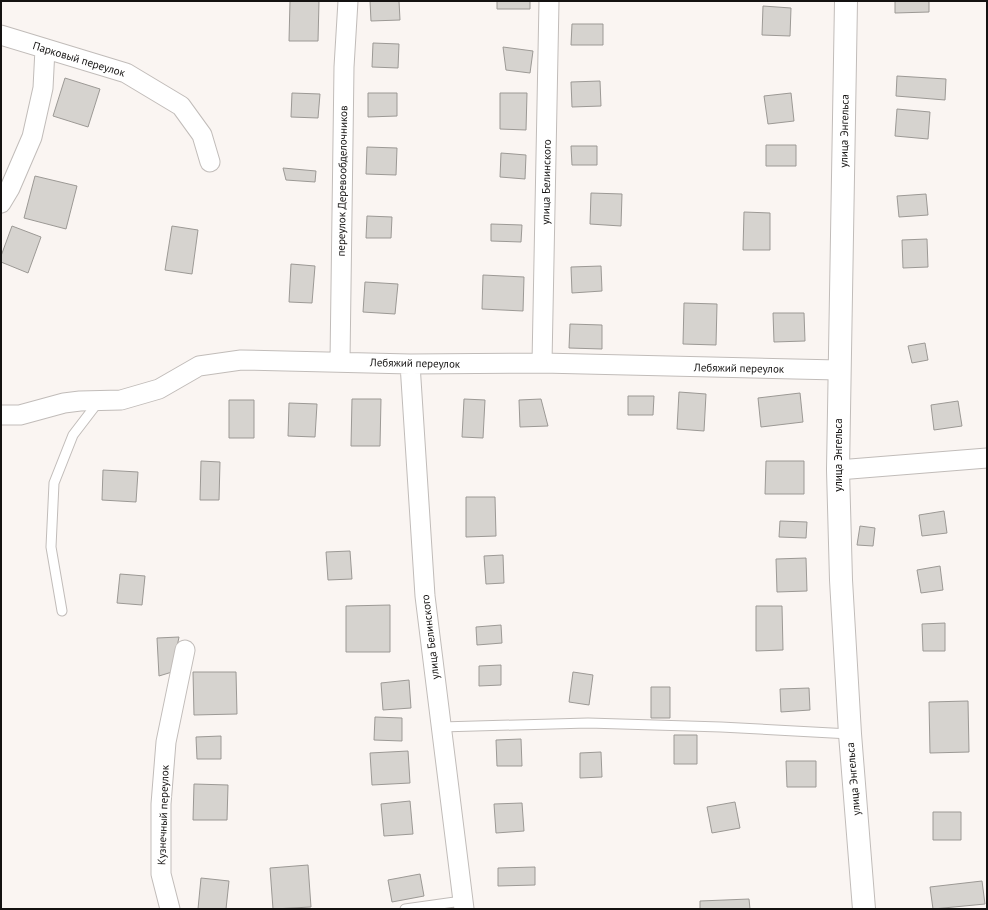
<svg xmlns="http://www.w3.org/2000/svg" width="988" height="910" font-family="'PT Sans',sans-serif">
<style>
.building{fill:#d6d3cf;stroke:#9c9995}
.lines{fill:none;stroke-linecap:round;stroke-linejoin:round}
.service-casing{stroke:#c1bcb9;stroke-width:11}
.minor-casing{stroke:#c1bcb9;stroke-width:21}
.tertiary-casing{stroke:#c1bcb9;stroke-width:24}
.service{stroke:#fff;stroke-width:9}
.minor{stroke:#fff;stroke-width:19}
.tertiary{stroke:#fff;stroke-width:22}
.labels{text-anchor:middle;dominant-baseline:central;stroke-width:3;stroke-linejoin:round;paint-order:stroke}
.street-label{font-size:11px;fill:#141211;stroke:#fff}
</style>
<rect width="100%" height="100%" fill="#faf5f2"/>
<!-- building -->
<path class="building" d="M 290,1 L 319,1 L 318,41 L 289,41 Z
M 370,1 L 399,1 L 400,20 L 371,21 Z
M 497,1 L 530,1 L 530,9 L 497,9 Z
M 895,1 L 929,1 L 929,12 L 895,13 Z
M 763,6 L 791,8 L 790,36 L 762,35 Z
M 572,24 L 603,24 L 603,45 L 571,45 Z
M 373,43 L 399,44 L 398,68 L 372,67 Z
M 503,47 L 533,51 L 530,73 L 506,70 Z
M 897,76 L 946,79 L 945,100 L 896,96 Z
M 65,78 L 100,89 L 88,127 L 53,116 Z
M 600,81 L 601,106 L 572,107 L 571,82 Z
M 292,93 L 320,94 L 318,118 L 291,117 Z
M 368,93 L 397,93 L 397,116 L 368,117 Z
M 500,93 L 527,93 L 526,130 L 500,129 Z
M 791,93 L 794,121 L 768,124 L 764,96 Z
M 897,109 L 930,112 L 928,139 L 895,136 Z
M 766,145 L 796,145 L 796,166 L 766,166 Z
M 571,146 L 597,146 L 597,165 L 572,165 Z
M 367,147 L 397,148 L 396,175 L 366,174 Z
M 501,153 L 526,155 L 525,179 L 500,177 Z
M 283,168 L 316,171 L 315,182 L 286,180 Z
M 35,176 L 77,186 L 66,229 L 24,218 Z
M 591,193 L 622,194 L 621,226 L 590,224 Z
M 926,194 L 928,215 L 899,217 L 897,196 Z
M 744,212 L 770,213 L 770,250 L 743,250 Z
M 367,216 L 392,217 L 391,238 L 366,238 Z
M 491,224 L 522,225 L 521,242 L 491,241 Z
M 12,226 L 41,237 L 28,273 L 1,262 L 1,256 Z
M 172,226 L 198,230 L 192,274 L 165,270 Z
M 927,239 L 928,267 L 903,268 L 902,240 Z
M 291,264 L 315,266 L 312,303 L 289,302 Z
M 601,266 L 602,291 L 572,293 L 571,267 Z
M 483,275 L 524,277 L 523,311 L 482,309 Z
M 365,282 L 398,284 L 395,314 L 363,312 Z
M 684,303 L 717,304 L 716,345 L 683,344 Z
M 773,313 L 804,313 L 805,341 L 774,342 Z
M 570,324 L 602,325 L 602,349 L 569,348 Z
M 925,343 L 928,360 L 912,363 L 908,346 Z
M 679,392 L 706,394 L 704,431 L 677,429 Z
M 800,393 L 803,422 L 761,427 L 758,398 Z
M 628,396 L 654,396 L 653,415 L 628,415 Z
M 352,399 L 381,399 L 380,446 L 351,446 Z
M 464,399 L 485,400 L 483,438 L 462,437 Z
M 541,399 L 548,426 L 520,427 L 519,400 Z
M 229,400 L 254,400 L 254,438 L 229,438 Z
M 958,401 L 962,426 L 934,430 L 931,405 Z
M 289,403 L 317,404 L 315,437 L 288,436 Z
M 201,461 L 220,462 L 219,500 L 200,500 Z
M 766,461 L 804,461 L 804,494 L 765,494 Z
M 103,470 L 138,472 L 136,502 L 102,500 Z
M 466,497 L 495,497 L 496,536 L 466,537 Z
M 944,511 L 947,533 L 922,536 L 919,515 Z
M 780,521 L 807,522 L 806,538 L 779,537 Z
M 860,526 L 875,528 L 873,546 L 857,545 Z
M 350,551 L 352,579 L 328,580 L 326,552 Z
M 503,555 L 504,583 L 486,584 L 484,556 Z
M 806,558 L 807,591 L 777,592 L 776,559 Z
M 940,566 L 943,590 L 921,593 L 917,570 Z
M 120,574 L 145,576 L 142,605 L 117,603 Z
M 390,605 L 390,652 L 346,652 L 346,606 Z
M 756,606 L 782,606 L 783,650 L 756,651 Z
M 945,623 L 945,651 L 923,651 L 922,624 Z
M 501,625 L 502,643 L 477,645 L 476,627 Z
M 179,637 L 172,672 L 159,676 L 157,638 Z
M 501,665 L 501,685 L 479,686 L 479,666 Z
M 193,672 L 236,672 L 237,714 L 194,715 Z
M 573,672 L 593,675 L 589,705 L 569,702 Z
M 409,680 L 411,708 L 383,710 L 381,683 Z
M 651,687 L 670,687 L 670,718 L 651,718 Z
M 809,688 L 810,710 L 781,712 L 780,689 Z
M 968,701 L 969,752 L 930,753 L 929,702 Z
M 375,717 L 402,718 L 402,741 L 374,740 Z
M 674,735 L 697,735 L 697,764 L 674,764 Z
M 221,736 L 221,759 L 197,759 L 196,737 Z
M 521,739 L 522,766 L 497,766 L 496,740 Z
M 408,751 L 410,783 L 372,785 L 370,753 Z
M 601,752 L 602,777 L 580,778 L 580,753 Z
M 786,761 L 816,761 L 816,787 L 787,787 Z
M 194,784 L 228,785 L 227,820 L 193,820 Z
M 410,801 L 413,834 L 384,836 L 381,804 Z
M 735,802 L 740,828 L 712,833 L 707,807 Z
M 522,803 L 524,831 L 496,833 L 494,804 Z
M 933,812 L 961,812 L 961,840 L 933,840 Z
M 308,865 L 311,907 L 273,909 L 270,868 Z
M 535,867 L 535,885 L 498,886 L 498,868 Z
M 420,874 L 424,896 L 392,902 L 388,880 Z
M 201,878 L 229,881 L 226,909 L 198,909 Z
M 982,881 L 985,904 L 933,909 L 930,887 Z
M 749,899 L 750,909 L 700,909 L 700,901 Z"/>
<g class="lines">
<defs>
<path id="service" d="M 62,611 L 51,547 L 54,483 L 73,435 L 99,401
M 441,727 L 588,723 L 721,727 L 850,734
M 405,909 L 462,901"/>
<path id="minor" d="M 1,35 L 126,73 L 181,106 L 202,135 L 210,162
M 1,203 L 10,188 L 32,137 L 43,88 L 45,49
M 340,361 L 344,67 L 348,1
M 542,363 L 549,1
M 410,364 L 425,596 L 464,909
M 1,415 L 20,415 L 64,403 L 80,401 L 121,400 L 159,389 L 199,366 L 241,360 L 410,364 L 542,363 L 838,370
M 838,470 L 987,458
M 170,909 L 161,874 L 161,804 L 166,742 L 185,650"/>
<path id="tertiary" d="M 846,1 L 838,470 L 841,580 L 850,734 L 864,909"/>
</defs>
<!-- service casing -->
<use href="#service" class="service-casing"/>
<!-- minor casing -->
<use href="#minor" class="minor-casing"/>
<!-- tertiary casing -->
<use href="#tertiary" class="tertiary-casing"/>
<!-- service -->
<use href="#service" class="service"/>
<!-- minor -->
<use href="#minor" class="minor"/>
<!-- tertiary -->
<use href="#tertiary" class="tertiary"/>
</g>
<g class="labels">
<!-- street labels -->
<g class="street-label">
<text transform="translate(79 59) rotate(17)">Парковый переулок</text>
<text transform="translate(844 131) rotate(-89)">улица Энгельса</text>
<text transform="translate(342 181) rotate(-89)">переулок Деревообделочников</text>
<text transform="translate(546 182) rotate(-89)">улица Белинского</text>
<text transform="translate(415 363) rotate(1)">Лебяжий переулок</text>
<text transform="translate(739 368) rotate(1)">Лебяжий переулок</text>
<text transform="translate(838 455) rotate(-90)">улица Энгельса</text>
<text transform="translate(430 637) rotate(-97)">улица Белинского</text>
<text transform="translate(853 779) rotate(-95)">улица Энгельса</text>
<text transform="translate(163 815) rotate(-88)">Кузнечный переулок</text>
</g>
</g>
<!-- border -->
<rect width="988" height="910" fill="none" stroke="#141211" stroke-width="4"/>
</svg>
